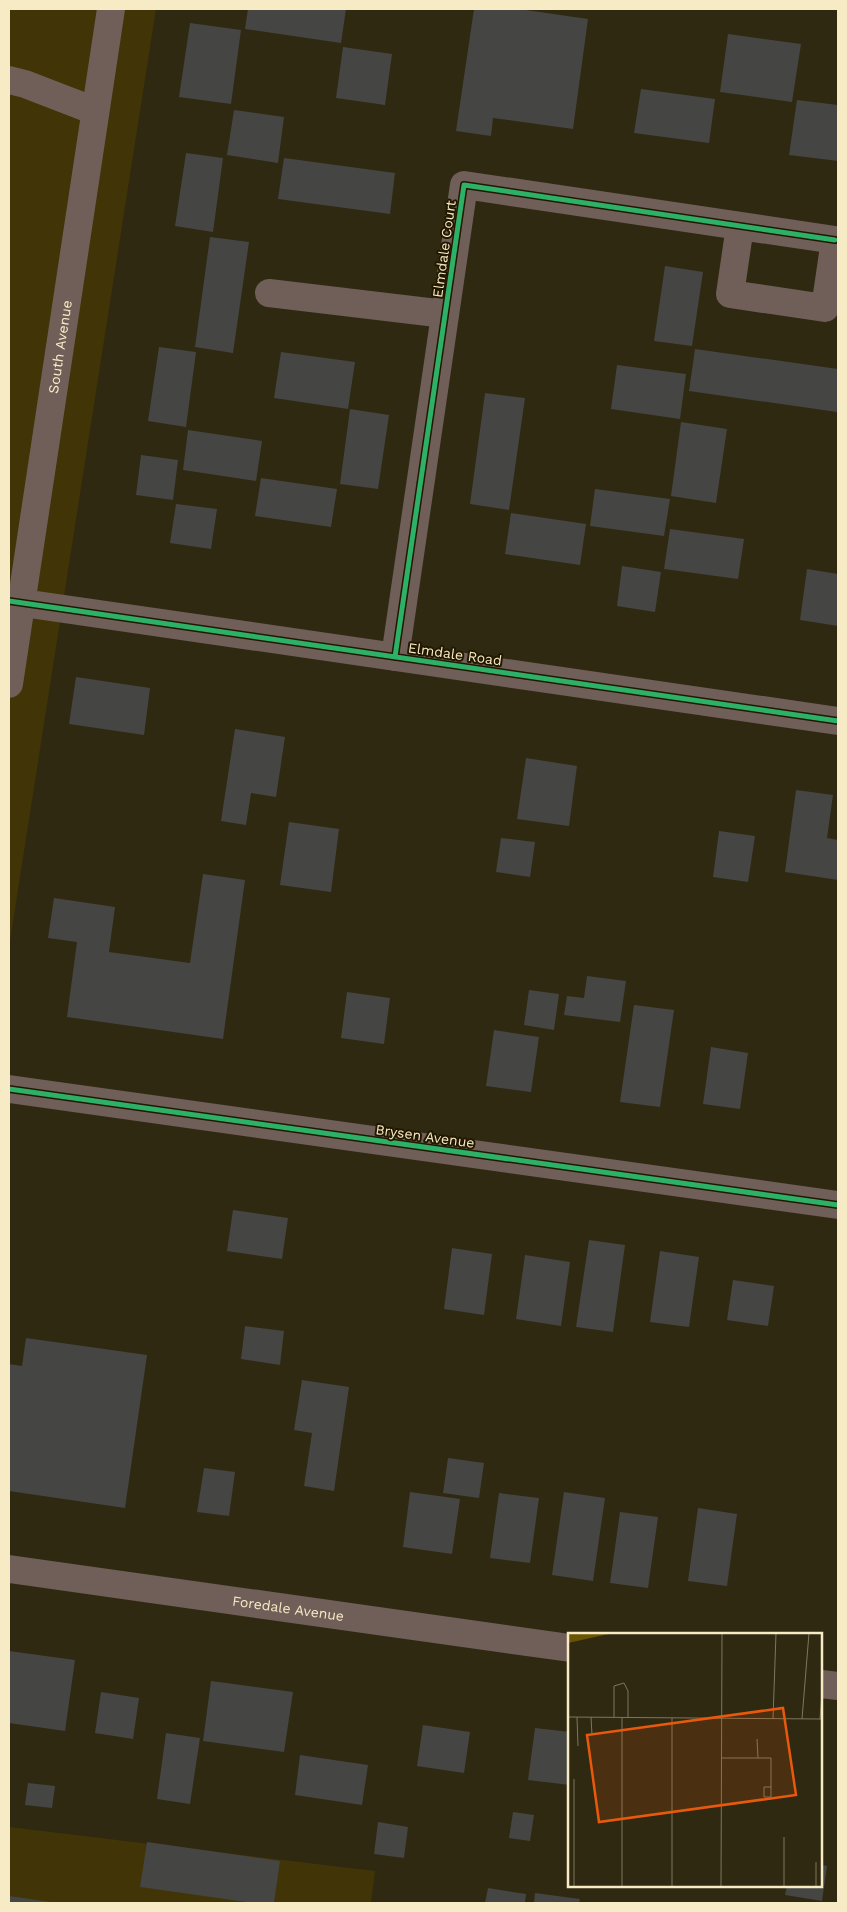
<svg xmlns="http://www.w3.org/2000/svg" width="847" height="1912" font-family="'Work Sans',sans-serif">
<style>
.built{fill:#413406}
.building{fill:#454543}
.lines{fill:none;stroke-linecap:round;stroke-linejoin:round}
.minor{stroke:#6f5f58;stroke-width:28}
.cycleway-casing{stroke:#221800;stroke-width:8}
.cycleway{stroke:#2db169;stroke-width:5}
.labels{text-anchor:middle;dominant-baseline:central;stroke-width:4;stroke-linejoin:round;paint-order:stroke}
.street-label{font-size:14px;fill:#f7ebc6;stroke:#221800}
.inset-road{fill:none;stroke:#7f775a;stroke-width:1}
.view{fill:#e8590c;fill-opacity:0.15;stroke:#e8590c;stroke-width:2.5}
.inset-edge{fill:none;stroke:#f7ebc6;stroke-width:2.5}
</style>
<rect width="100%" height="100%" fill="#2f2912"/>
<!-- built -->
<path class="built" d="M 9,9 L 156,9 L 9,947 Z
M 9,1827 L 375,1871 L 371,1903 L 9,1903 Z"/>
<!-- building -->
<path class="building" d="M 248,9 L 346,9 L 341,43 L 245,29 Z
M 474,9 L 519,9 L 588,19 L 573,129 L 493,118 L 491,136 L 456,131 Z
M 190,23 L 241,30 L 231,104 L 179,97 Z
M 728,34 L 801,44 L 792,102 L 720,92 Z
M 343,47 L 392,54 L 385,105 L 336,98 Z
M 641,89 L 715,99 L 709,143 L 634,133 Z
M 797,100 L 838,105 L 838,161 L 789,155 Z
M 234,110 L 284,117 L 278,163 L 227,155 Z
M 186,153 L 223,158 L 213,232 L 175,226 Z
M 284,158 L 395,173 L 390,214 L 278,199 Z
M 210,237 L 249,242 L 233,353 L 195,347 Z
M 665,266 L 703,272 L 692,346 L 654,341 Z
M 159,347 L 196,352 L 186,427 L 148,421 Z
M 695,349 L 838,369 L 837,412 L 689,391 Z
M 281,352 L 355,362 L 348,409 L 274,398 Z
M 617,365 L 686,374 L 680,419 L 611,409 Z
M 485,393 L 525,398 L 509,510 L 470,504 Z
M 350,409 L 389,415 L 378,489 L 340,484 Z
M 681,422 L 727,429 L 716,503 L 671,496 Z
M 188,430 L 262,441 L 256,481 L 183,470 Z
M 141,455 L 178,460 L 173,500 L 136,495 Z
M 261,478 L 337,489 L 331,527 L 255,516 Z
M 595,489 L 670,499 L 664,536 L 590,526 Z
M 176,504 L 217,509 L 211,549 L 170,543 Z
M 511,513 L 586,524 L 580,565 L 505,554 Z
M 670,529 L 744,539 L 738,579 L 664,569 Z
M 622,566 L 661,572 L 655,612 L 617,606 Z
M 807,569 L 838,574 L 838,626 L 800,620 Z
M 76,677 L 150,688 L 144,735 L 69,724 Z
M 235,729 L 285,737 L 276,797 L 251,793 L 246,825 L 221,821 Z
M 526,758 L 577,766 L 569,826 L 517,819 Z
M 796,790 L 833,795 L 827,838 L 838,840 L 838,880 L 785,872 Z
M 289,822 L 339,829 L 331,892 L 280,885 Z
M 719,831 L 755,836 L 748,882 L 713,877 Z
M 501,838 L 535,842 L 530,877 L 496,872 Z
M 203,874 L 245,880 L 223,1039 L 67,1017 L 77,942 L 48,938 L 54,898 L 115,907 L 109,952 L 190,963 Z
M 587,976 L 626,981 L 620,1022 L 564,1015 L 567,996 L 584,998 Z
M 529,990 L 559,994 L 554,1030 L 524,1025 Z
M 347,992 L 390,998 L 384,1044 L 341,1038 Z
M 634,1005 L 674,1010 L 660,1107 L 620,1102 Z
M 494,1030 L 539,1037 L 531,1092 L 486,1086 Z
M 711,1047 L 748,1053 L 740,1109 L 703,1104 Z
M 233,1210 L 288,1218 L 282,1259 L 227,1251 Z
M 589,1240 L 625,1245 L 613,1332 L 576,1327 Z
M 452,1248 L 492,1254 L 484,1315 L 444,1309 Z
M 660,1251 L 699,1257 L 689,1327 L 650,1322 Z
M 525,1255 L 570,1262 L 561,1326 L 516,1319 Z
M 733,1280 L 774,1286 L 768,1326 L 727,1320 Z
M 245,1326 L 284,1331 L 280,1365 L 241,1359 Z
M 26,1338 L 147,1355 L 125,1508 L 9,1491 L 9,1364 L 22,1366 Z
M 302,1380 L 349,1387 L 334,1491 L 304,1486 L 312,1433 L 294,1430 Z
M 448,1458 L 484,1463 L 479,1498 L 443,1493 Z
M 204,1468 L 235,1472 L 229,1516 L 197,1512 Z
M 410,1492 L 460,1499 L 452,1554 L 403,1547 Z
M 564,1492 L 605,1498 L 593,1581 L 552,1575 Z
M 499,1493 L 539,1498 L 530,1563 L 490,1558 Z
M 698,1508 L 737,1514 L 727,1586 L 688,1581 Z
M 620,1512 L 658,1517 L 648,1588 L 610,1583 Z
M 9,1651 L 75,1660 L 65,1731 L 9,1723 Z
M 211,1681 L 293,1692 L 284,1752 L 203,1741 Z
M 101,1692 L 139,1698 L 133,1739 L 95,1733 Z
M 423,1725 L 470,1732 L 464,1773 L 417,1766 Z
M 535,1728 L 570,1732 L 570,1785 L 528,1780 Z
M 166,1733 L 200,1738 L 190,1804 L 157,1799 Z
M 300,1755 L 368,1765 L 362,1805 L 295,1795 Z
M 28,1783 L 55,1786 L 52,1808 L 25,1805 Z
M 513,1812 L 534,1815 L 530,1841 L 509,1838 Z
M 378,1822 L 408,1827 L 404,1858 L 374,1854 Z
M 147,1842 L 280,1861 L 274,1903 L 253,1903 L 140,1887 Z
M 821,1865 L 827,1866 L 822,1901 L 785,1895 L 787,1886 L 821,1886 Z
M 488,1888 L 526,1894 L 525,1903 L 485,1903 Z
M 535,1893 L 580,1899 L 579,1903 L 534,1903 Z
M 9,1896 L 51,1902 L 51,1903 L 9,1903 Z"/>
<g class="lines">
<!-- minor -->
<g class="minor">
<path d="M 9,80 L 25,84 L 95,111"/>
<path d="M 269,293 L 445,314"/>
<path d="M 9,601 L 838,721"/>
<path d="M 395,657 L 464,185 L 835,240 L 825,308 L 730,294 L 740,226"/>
<path id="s1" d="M 9,684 L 111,9"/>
<path d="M 9,1089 L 838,1205"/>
<path id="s2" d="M 9,1569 L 570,1648"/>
<path d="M 821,1684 L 838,1686"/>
</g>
<defs>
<path id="cycleway" d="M 9,601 L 838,721
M 395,657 L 464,185 L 835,240
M 9,1089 L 838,1205"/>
</defs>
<!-- cycleway casing -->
<use href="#cycleway" class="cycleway-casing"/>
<!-- cycleway -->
<use href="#cycleway" class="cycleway"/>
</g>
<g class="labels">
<!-- street labels -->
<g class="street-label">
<text transform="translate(444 249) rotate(-82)">Elmdale Court</text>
<text stroke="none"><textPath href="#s1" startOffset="341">South Avenue</textPath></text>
<text transform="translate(455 654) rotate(8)">Elmdale Road</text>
<text transform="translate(425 1136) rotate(8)">Brysen Avenue</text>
<text stroke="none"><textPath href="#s2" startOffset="282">Foredale Avenue</textPath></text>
</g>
</g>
<!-- overview -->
<g transform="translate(568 1633)">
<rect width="254" height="254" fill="#2f2912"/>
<path d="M 0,0 L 45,0 L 0,10 Z" fill="#695404"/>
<path class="inset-road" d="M 0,84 L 254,86M 9,84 L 10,113M 23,84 L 24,102M 46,84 L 46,53 L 56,50 L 60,58 L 60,84M 104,85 L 104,253M 205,86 L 208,0M 234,86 L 241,0M 252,86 L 254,62M 189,106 L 190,125M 154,125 L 203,125 L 203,164 L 196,164 L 196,154 L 203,154M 216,204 L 216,253M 248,229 L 248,253M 6,253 L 6,146M 54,253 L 54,84M 153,253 L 154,0"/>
<path class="view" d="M 215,75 L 228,162 L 31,189 L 19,102 Z"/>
<rect width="254" height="254" class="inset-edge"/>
</g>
<!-- border -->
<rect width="847" height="1912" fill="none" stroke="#f7ebc6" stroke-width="20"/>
</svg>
